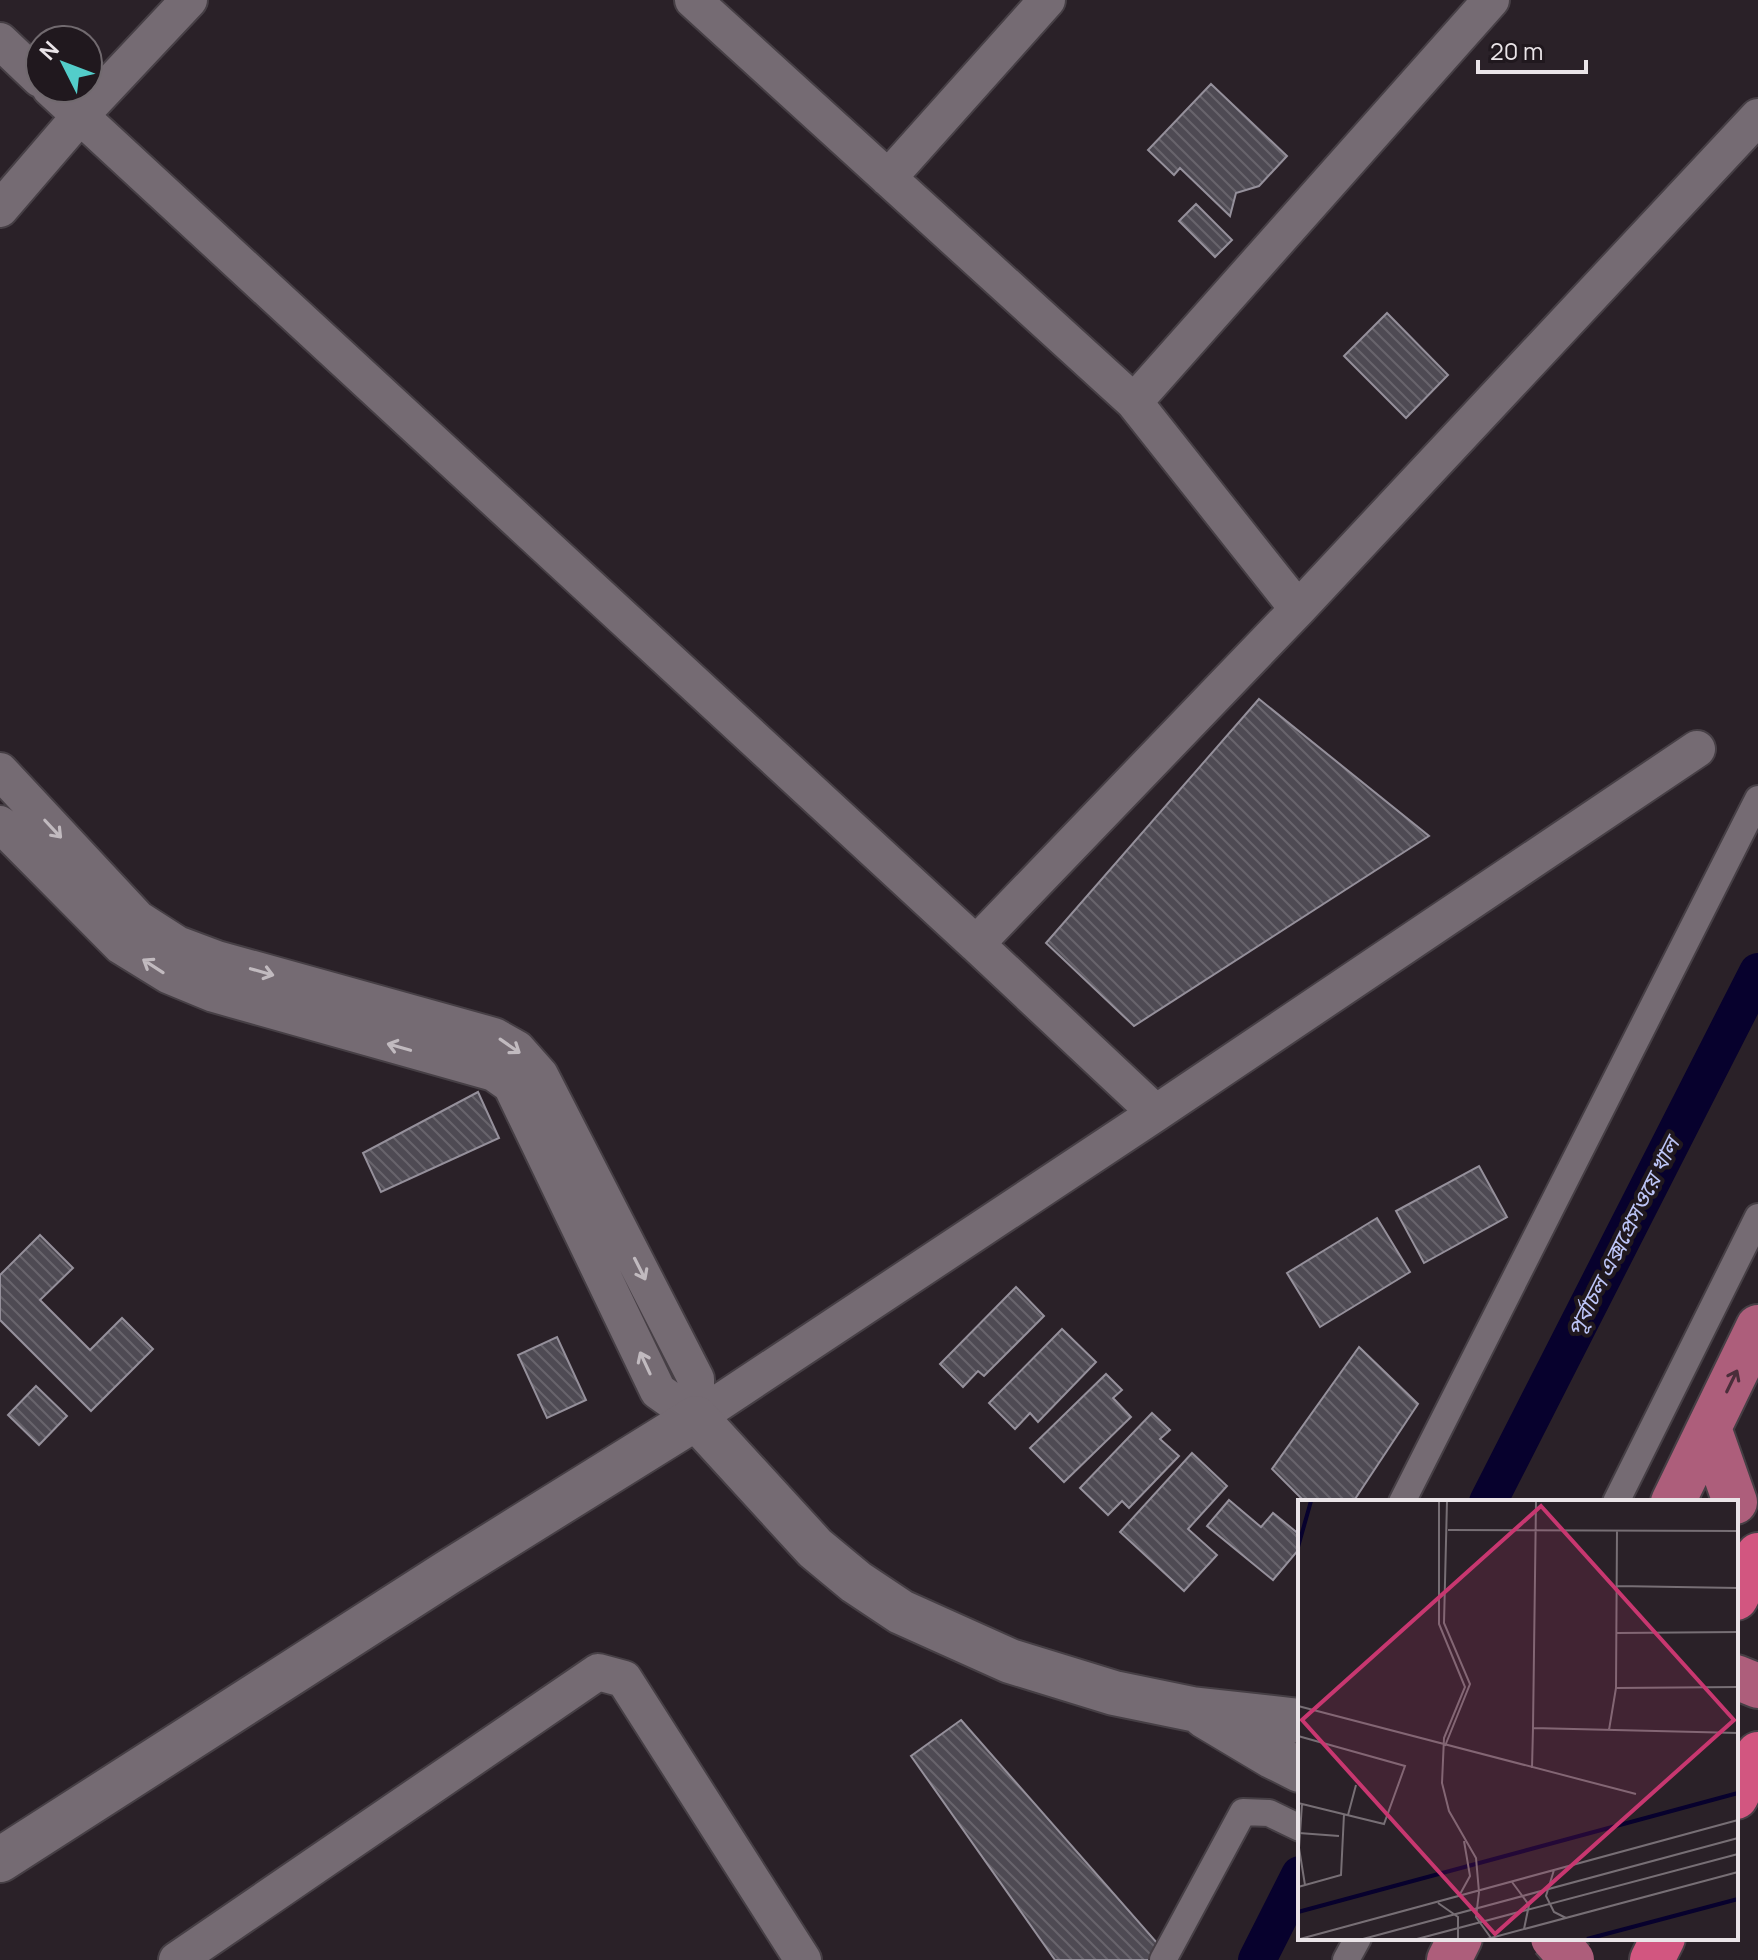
<svg xmlns="http://www.w3.org/2000/svg" width="1758" height="1960" font-family="Manrope,'Noto Sans Bengali',sans-serif">
<style>
.lines{fill:none;stroke-linecap:round;stroke-linejoin:round}
.canal{stroke:#07012d;stroke-width:38}
.building{fill:url(#building-back-hatch);stroke:#95909b;stroke-width:2}
.pedestrian-casing{stroke:#463f45;stroke-width:30}
.minor-casing{stroke:#463f45;stroke-width:40}
.tertiary-casing{stroke:#463f45;stroke-width:48}
.primary-casing{stroke:#463f45;stroke-width:48}
.motorway-casing{stroke:#463f45;stroke-width:48}
.pedestrian{stroke:#756b73;stroke-width:26}
.minor{stroke:#756b73;stroke-width:36}
.tertiary{stroke:#756b73;stroke-width:44}
.primary{stroke:#ad5e7b;stroke-width:44}
.motorway{stroke:#d25680;stroke-width:44}
.primary-bridge-casing{stroke:#463f45;stroke-width:48;stroke-linecap:butt}
.primary-bridge{stroke:#ad5e7b;stroke-width:44}
.oneway{stroke:#c1babf}
.oneway2{stroke:#4a2d3a}
.labels{text-anchor:middle;dominant-baseline:central;stroke-width:8;stroke-linejoin:round;paint-order:stroke}
.water-label{font-size:22px;font-style:italic;fill:#bdc5f7;stroke:#20181e}
.inset-river{fill:none;stroke:#07012d;stroke-width:4}
.inset-road{fill:none;stroke:#776f75;stroke-width:2}
.view{fill:#c83770;fill-opacity:0.15;stroke:#c83770;stroke-width:4}
.inset-edge{fill:none;stroke:#eae4e8;stroke-width:4}
</style>
<defs>
<pattern id="building-back-hatch" width="6" height="6" patternUnits="userSpaceOnUse" patternTransform="scale(2)"><rect width="6" height="6" fill="#4e4a53"/><path d="M-1 5l2 2M0 0l6 6M5-1l2 2" fill="none" stroke="#68646c"/></pattern>
</defs>
<rect width="100%" height="100%" fill="#2a2128"/>
<g class="lines">
<!-- canal -->
<path class="canal" d="M 1488,1502 L 1758,972
M 1257,1960 L 1300,1875"/>
</g>
<!-- building -->
<path class="building" d="M 1211,84 L 1287,156 L 1259,186 L 1236,193 L 1230,216 L 1180,168 L 1174,175 L 1148,150 Z
M 1196,204 L 1232,240 L 1215,257 L 1179,221 Z
M 1387,313 L 1448,375 L 1406,418 L 1344,356 Z
M 1259,699 L 1429,836 L 1134,1026 L 1046,943 Z
M 478,1092 L 499,1138 L 381,1192 L 363,1153 Z
M 1479,1166 L 1507,1217 L 1424,1263 L 1396,1211 Z
M 1377,1218 L 1410,1272 L 1320,1327 L 1287,1273 Z
M 40,1235 L 73,1268 L 40,1300 L 90,1350 L 122,1318 L 153,1349 L 91,1411 L 0,1320 L 0,1275 Z
M 1016,1287 L 1044,1316 L 984,1376 L 978,1371 L 963,1387 L 940,1364 Z
M 1062,1329 L 1096,1362 L 1038,1422 L 1030,1413 L 1015,1429 L 989,1403 Z
M 557,1337 L 586,1400 L 547,1418 L 518,1355 Z
M 1359,1347 L 1418,1404 L 1353,1502 L 1305,1502 L 1272,1469 Z
M 1106,1374 L 1122,1390 L 1113,1398 L 1131,1417 L 1064,1482 L 1030,1448 Z
M 36,1386 L 67,1416 L 39,1445 L 8,1415 Z
M 1152,1413 L 1170,1430 L 1160,1439 L 1179,1456 L 1129,1508 L 1122,1501 L 1108,1515 L 1080,1488 Z
M 1192,1453 L 1227,1486 L 1188,1529 L 1217,1555 L 1184,1591 L 1120,1532 Z
M 1229,1500 L 1261,1527 L 1273,1513 L 1300,1535 L 1300,1548 L 1273,1580 L 1207,1526 Z
M 961,1720 L 1172,1960 L 1055,1960 L 911,1756 Z"/>
<g class="lines">
<defs>
<path id="pedestrian" d="M 1402,1502 L 1758,799
M 1616,1502 L 1758,1217
M 1163,1960 L 1243,1812 L 1269,1813 L 1300,1828
M 1346,1960 L 1358,1938"/>
<path id="minor" d="M 693,0 L 1134,402 L 1298,609
M 0,41 L 40,79
M 50,88 L 976,944 L 1298,609 L 1758,117
M 888,178 L 1047,0
M 0,209 L 80,116 L 189,0
M 1134,402 L 1491,0
M 0,771 L 138,919 L 177,944 L 217,959 L 494,1036 L 517,1049 L 540,1075 L 696,1379 L 696,1418
M 0,824 L 121,946 L 168,975 L 214,994 L 494,1073 L 511,1085 L 658,1391 L 696,1418
M 976,944 L 1156,1113
M 696,1418 L 1156,1113 L 1697,749
M 177,1960 L 598,1672 L 624,1679 L 803,1960"/>
<path id="tertiary" d="M 1205,1716 L 1272,1756 L 1300,1770
M 0,1860 L 447,1573 L 696,1418 L 815,1548 L 856,1582 L 901,1612 L 1010,1661 L 1114,1693 L 1192,1709 L 1300,1721"/>
<path id="primary" d="M 1709,1428 L 1735,1502
M 1673,1502 L 1758,1327
M 1736,1677 L 1758,1686
M 1449,1960 L 1460,1938"/>
<path id="motorway" d="M 1736,1598 L 1758,1555
M 1736,1797 L 1758,1754
M 1652,1960 L 1663,1938"/>
</defs>
<!-- pedestrian casing -->
<use href="#pedestrian" class="pedestrian-casing"/>
<!-- minor casing -->
<use href="#minor" class="minor-casing"/>
<!-- tertiary casing -->
<use href="#tertiary" class="tertiary-casing"/>
<!-- primary casing -->
<use href="#primary" class="primary-casing"/>
<!-- motorway casing -->
<use href="#motorway" class="motorway-casing"/>
<!-- pedestrian -->
<use href="#pedestrian" class="pedestrian"/>
<!-- minor -->
<use href="#minor" class="minor"/>
<!-- tertiary -->
<use href="#tertiary" class="tertiary"/>
<!-- primary -->
<use href="#primary" class="primary"/>
<!-- motorway -->
<use href="#motorway" class="motorway"/>
<defs>
<path id="primary-bridge" d="M 1553,1938 L 1572,1960"/>
</defs>
<!-- primary-bridge casing -->
<use href="#primary-bridge" class="primary-bridge-casing"/>
<!-- primary-bridge -->
<use href="#primary-bridge" class="primary-bridge"/>
</g>
<!-- one-way arrows -->
<defs><path id="oneway-shaft" d="M-6 0H5M1.5-3L5.5 0L1.5 3" fill="none" stroke-width="1.6" stroke-linecap="round" stroke-linejoin="round" transform="scale(2)"/></defs>
<g class="oneway">
<use href="#oneway-shaft" transform="translate(53 829) rotate(47)"/>
<use href="#oneway-shaft" transform="translate(153 966) rotate(-147)"/>
<use href="#oneway-shaft" transform="translate(262 972) rotate(16)"/>
<use href="#oneway-shaft" transform="translate(510 1046) rotate(35)"/>
<use href="#oneway-shaft" transform="translate(399 1047) rotate(-164)"/>
<use href="#oneway-shaft" transform="translate(640 1269) rotate(63)"/>
<use href="#oneway-shaft" transform="translate(645 1363) rotate(-115)"/>
</g>
<use class="oneway2" href="#oneway-shaft" transform="translate(1732 1381) rotate(-64)"/>
<g class="labels">
<!-- water labels -->
<g class="water-label">
<text transform="translate(1623 1237) rotate(-63)">পূর্বাচল এক্সপ্রেসওয়ে খাল</text>
</g>
</g>
<!-- overview -->
<g transform="translate(1298 1500)">
<rect width="440" height="440" fill="#2a2128"/>
<path class="inset-river" d="M 0,47 L 13,1M 0,412 L 440,293M 289,439 L 440,399"/>
<path class="inset-road" d="M 141,1 L 141,124 L 167,187 L 146,238 L 144,283 L 151,311 L 178,358 L 181,392M 238,1 L 235,228 L 440,233M 150,30 L 440,31M 319,86 L 440,88M 319,133 L 440,132M 318,188 L 440,187M 0,206 L 338,294M 311,230 L 318,188 L 319,30M 0,236 L 107,266 L 86,324 L 0,303M 147,246 L 172,184 L 146,123 L 149,1M 234,268 L 235,228M 4,304 L 1,348 L 7,385M 50,315 L 58,285M 1,333 L 41,336M 256,370 L 248,396 L 256,412 L 268,418M 214,382 L 231,405 L 226,429M 0,387 L 43,375 L 46,314M 181,392 L 178,417 L 193,438M 161,396 L 172,376 L 166,341M 140,403 L 160,417 L 160,439M 2,439 L 440,320M 65,439 L 440,338M 119,439 L 440,354M 189,439 L 440,372"/>
<path class="view" d="M 243,6 L 436,220 L 197,434 L 4,220 Z"/>
<rect width="440" height="440" class="inset-edge"/>
</g>
<!-- north arrow -->
<g transform="translate(64 64) rotate(312)"><circle r="38" fill="#20181e" stroke="#716a6f" stroke-width="2"/>
<path d="M0-6L14 30L0 20L-14 30Z" fill="#53cdca"/>
<text y="-12" font-size="22" font-weight="bold" text-anchor="middle" fill="#eae4e8">N</text>
</g>
<!-- scale -->
<path d="M1478 60v12h108v-12" fill="none" stroke="#eae4e8" stroke-width="4"/>
<text x="1490" y="60" font-size="24" fill="#eae4e8" stroke="#20181e" stroke-width="6" paint-order="stroke">20 m</text>
</svg>
